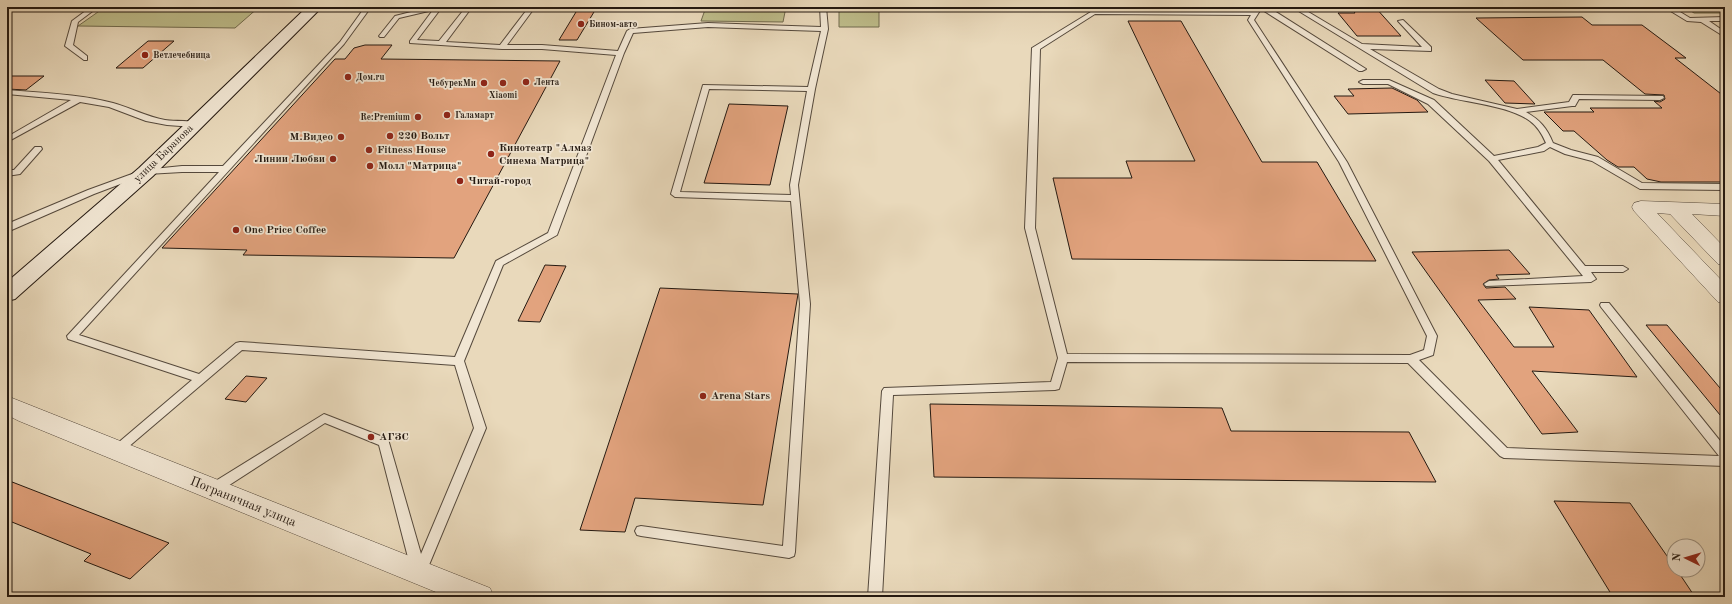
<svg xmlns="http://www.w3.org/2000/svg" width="1732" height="604" font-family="'Old Standard TT',serif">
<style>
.green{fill:#bebd8b;stroke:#716b4e}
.building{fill:#e2a37e;stroke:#241911}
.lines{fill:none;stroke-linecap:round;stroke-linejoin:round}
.service-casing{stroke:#55493c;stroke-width:2}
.minor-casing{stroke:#55493c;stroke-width:1}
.secondary-casing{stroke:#241911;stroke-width:2}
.service{fill:#f1e6d3;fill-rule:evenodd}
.minor{fill:#f1e6d3;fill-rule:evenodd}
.secondary{fill:#f1e6d3;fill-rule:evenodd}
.poi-dot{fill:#8f2418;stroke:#f1e6d3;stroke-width:1.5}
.labels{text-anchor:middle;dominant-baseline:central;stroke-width:3.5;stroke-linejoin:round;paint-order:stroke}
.far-poi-label{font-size:9px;font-weight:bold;fill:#241911;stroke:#f1e6d3;text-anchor:start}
.poi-label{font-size:11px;font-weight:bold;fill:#241911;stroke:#f1e6d3;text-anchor:start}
.street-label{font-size:11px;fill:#241911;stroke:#f1e6d3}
.near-street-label{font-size:13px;fill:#241911;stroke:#f1e6d3}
</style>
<rect width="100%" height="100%" fill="#e9d9bb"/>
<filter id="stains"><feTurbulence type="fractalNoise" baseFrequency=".005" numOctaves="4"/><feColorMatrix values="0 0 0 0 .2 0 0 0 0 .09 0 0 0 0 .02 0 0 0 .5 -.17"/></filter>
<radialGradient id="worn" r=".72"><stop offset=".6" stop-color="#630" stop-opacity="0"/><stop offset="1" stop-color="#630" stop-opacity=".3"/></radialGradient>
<!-- green -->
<path class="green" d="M 105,7 L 259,7 L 235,28 L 78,26 Z
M 706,7 L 786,7 L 783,22 L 701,21 Z
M 839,7 L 879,7 L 879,27 L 839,27 Z
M 1685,7 L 1725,7 L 1725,13 L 1694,13 Z"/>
<!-- building -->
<path class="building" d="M 579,7 L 597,7 L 577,40 L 559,40 Z
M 1351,7 L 1375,7 L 1401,36 L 1357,36 L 1338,13 L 1355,13 Z
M 1582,17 L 1592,25 L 1642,25 L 1686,58 L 1675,58 L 1725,97 L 1725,182 L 1661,182 L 1647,179 L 1634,167 L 1618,167 L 1607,160 L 1574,131 L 1563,131 L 1544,112 L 1594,112 L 1590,108 L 1662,108 L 1654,101 L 1660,102 L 1665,99 L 1664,95 L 1645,94 L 1603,60 L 1523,60 L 1476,18 Z
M 1128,21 L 1181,21 L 1262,162 L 1317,162 L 1376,261 L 1072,259 L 1053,178 L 1132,178 L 1126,161 L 1195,161 Z
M 148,41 L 174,41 L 143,68 L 116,68 Z
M 365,45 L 392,45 L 381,59 L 560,61 L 454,258 L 243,255 L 247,250 L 162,248 L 335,59 L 345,59 L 354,48 Z
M 7,76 L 44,76 L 26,90 L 7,89 Z
M 1485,80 L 1514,81 L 1535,104 L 1505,103 Z
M 1392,88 L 1417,100 L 1428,112 L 1348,114 L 1334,96 L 1354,96 L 1348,89 Z
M 729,104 L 788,106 L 770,185 L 704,183 Z
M 1509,250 L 1530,274 L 1496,275 L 1499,279 L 1489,280 L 1483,284 L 1486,288 L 1505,287 L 1516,299 L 1478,300 L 1514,347 L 1554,347 L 1529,307 L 1589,310 L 1637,377 L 1532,371 L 1578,432 L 1542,434 L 1412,252 Z
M 545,265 L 566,266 L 540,322 L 518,321 Z
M 660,288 L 798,294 L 763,505 L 635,498 L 625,532 L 580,530 Z
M 1646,325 L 1667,325 L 1725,394 L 1725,421 Z
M 246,376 L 267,378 L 246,402 L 225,399 Z
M 930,404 L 1222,408 L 1231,431 L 1409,432 L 1436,482 L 934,477 Z
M 7,480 L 169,543 L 130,579 L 84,561 L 91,554 L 7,520 Z
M 1554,501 L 1630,503 L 1674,566 L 1674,570 L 1677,570 L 1695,597 L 1613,597 Z"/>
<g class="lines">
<defs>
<path id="service" d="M 91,7 L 98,7 L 78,22 L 73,45 L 87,56 L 87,60 L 84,60 L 65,46 L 72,21 Z
M 365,7 L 371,7 L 344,44 L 79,335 L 199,374 L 236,343 L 240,342 L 455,357 L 496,261 L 548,233 L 616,55 L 542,49 L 502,49 L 410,43 L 410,41 L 433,10 L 399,18 L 384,37 L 380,37 L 379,36 L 395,16 L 431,7 L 442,7 L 417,40 L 439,41 L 466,7 L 472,7 L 446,42 L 500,45 L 529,7 L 535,7 L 507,45 L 542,45 L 618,51 L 627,31 L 630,29 L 708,23 L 821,27 L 820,7 L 826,7 L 828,29 L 815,89 L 798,185 L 810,304 L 795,552 L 794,556 L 789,558 L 641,536 L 637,535 L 635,531 L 637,527 L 641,526 L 783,546 L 800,304 L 791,201 L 675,197 L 671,194 L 703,85 L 808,87 L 821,31 L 708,27 L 633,33 L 624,53 L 557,235 L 503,265 L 464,361 L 486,428 L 424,577 L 419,579 L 414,577 L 412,573 L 379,445 L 325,423 L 217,493 L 213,494 L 209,493 L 207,489 L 209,485 L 324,414 L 388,439 L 421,554 L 474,428 L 455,365 L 242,350 L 120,454 L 116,456 L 112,454 L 110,451 L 112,448 L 192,380 L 68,339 L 67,336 L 219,172 L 182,172 L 147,174 L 94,194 L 7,232 L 7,224 L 88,190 L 143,170 L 182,166 L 223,166 L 340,42 ZM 709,89 L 807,91 L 790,185 L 791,195 L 680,192 Z
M 1256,7 L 1268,7 L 1366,69 L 1362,71 L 1359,71 L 1261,9 L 1254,20 L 1347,162 L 1437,336 L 1433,355 L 1419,360 L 1507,448 L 1719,456 L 1601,307 L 1600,305 L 1601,303 L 1609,303 L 1725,447 L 1725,466 L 1504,458 L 1500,456 L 1408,363 L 1067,362 L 1060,386 L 1059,389 L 1055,390 L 893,395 L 882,597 L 868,597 L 882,391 L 884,388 L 1051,382 L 1058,358 L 1025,228 L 1032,48 L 1094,10 L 1253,11 ZM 1095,14 L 1251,15 L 1248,20 L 1339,162 L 1427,336 L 1424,350 L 1410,355 L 1067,354 L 1035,228 L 1040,49 Z
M 1292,7 L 1300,7 L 1362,44 L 1422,47 L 1398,21 L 1403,20 L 1431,47 L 1431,51 L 1370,49 L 1439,89 L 1452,94 L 1517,109 L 1569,102 L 1573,95 L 1576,95 L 1663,96 L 1664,98 L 1660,100 L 1579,99 L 1575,106 L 1572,106 L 1526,112 C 1540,120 1547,128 1553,143 L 1571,150 L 1598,157 L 1642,183 L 1725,184 L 1725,190 L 1640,189 L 1592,161 L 1565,154 L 1550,147 L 1544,151 L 1498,160 L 1585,266 L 1623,266 L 1628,269 L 1623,272 L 1591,272 L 1596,279 L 1591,282 L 1486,286 L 1484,284 L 1489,281 L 1583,276 L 1489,161 L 1428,104 L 1388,84 L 1363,84 L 1359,82 L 1363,80 L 1389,80 L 1434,100 L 1494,156 L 1538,147 L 1546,143 C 1542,134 1538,127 1530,121 C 1507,104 1462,103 1433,93 Z
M 1664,7 L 1672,7 L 1690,18 L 1725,17 L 1725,21 L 1709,21 L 1725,32 L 1725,37 L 1701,22 L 1687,21 Z
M 7,90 C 42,93 79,94 113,103 C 131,108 147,117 165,120 C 175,122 191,119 198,125 L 194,127 L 167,125 L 146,121 L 109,107 L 80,102 L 7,142 L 7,137 L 71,100 L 7,94 Z
M 35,147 L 41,147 L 42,149 L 20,174 L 7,176 L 7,170 L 14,170 Z"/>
<path id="minor" d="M 1641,201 L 1725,204 L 1725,216 L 1692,214 L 1725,248 L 1725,266 L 1718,264 L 1670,214 L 1657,213 L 1725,284 L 1725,304 L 1718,302 L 1634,211 L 1632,207 L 1634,203 Z
M 7,396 L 490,588 L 494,597 L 448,597 L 19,421 L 7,415 Z"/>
<path id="secondary" d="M 307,7 L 322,7 L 153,176 L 15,299 L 7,301 L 7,282 L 139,168 Z"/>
</defs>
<!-- service casing -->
<use href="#service" class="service-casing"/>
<!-- minor casing -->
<use href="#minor" class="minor-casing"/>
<!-- secondary casing -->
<use href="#secondary" class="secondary-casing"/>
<!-- service -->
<use href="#service" class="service"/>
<!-- minor -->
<use href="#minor" class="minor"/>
<!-- secondary -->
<use href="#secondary" class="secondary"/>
</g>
<!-- markers -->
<g class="poi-dot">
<circle cx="581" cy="24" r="4"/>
<circle cx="145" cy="55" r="4"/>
<circle cx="348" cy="77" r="4"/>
<circle cx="526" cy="82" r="4"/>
<circle cx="484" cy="83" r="4"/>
<circle cx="503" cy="83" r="4"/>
<circle cx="447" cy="115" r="4"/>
<circle cx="418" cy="117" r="4"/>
<circle cx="390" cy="136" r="4"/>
<circle cx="341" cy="137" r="4"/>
<circle cx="369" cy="150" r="4"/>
<circle cx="491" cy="154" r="4"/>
<circle cx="333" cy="159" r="4"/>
<circle cx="370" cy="166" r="4"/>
<circle cx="460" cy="181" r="4"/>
<circle cx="236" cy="230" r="4"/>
<circle cx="703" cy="396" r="4"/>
<circle cx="371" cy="437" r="4"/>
</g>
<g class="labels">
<!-- far-poi labels -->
<g class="far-poi-label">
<text x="589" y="24">Бином-авто</text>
<text x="153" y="55">Ветлечебница</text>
<text x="356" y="77">Дом.ru</text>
<text x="534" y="82">Лента</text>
<text x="476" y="83" text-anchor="end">ЧебурекМи</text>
<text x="503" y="95" text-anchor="middle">Xiaomi</text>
<text x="455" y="115">Галамарт</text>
<text x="410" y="117" text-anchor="end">Re:Premium</text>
</g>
<!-- poi labels -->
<g class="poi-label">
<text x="398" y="136">220 Вольт</text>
<text x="333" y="137" text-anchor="end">М.Видео</text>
<text x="499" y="148">Кинотеатр "Алмаз<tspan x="499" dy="13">Синема Матрица"</tspan></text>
<text x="377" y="150">Fitness House</text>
<text x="325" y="159" text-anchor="end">Линии Любви</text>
<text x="378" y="166">Молл "Матрица"</text>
<text x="468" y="181">Читай-город</text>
<text x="244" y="230">One Price Coffee</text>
<text x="711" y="396">Arena Stars</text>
<text x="379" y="437">АГЗС</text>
</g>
<!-- street labels -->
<g class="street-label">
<text transform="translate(164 154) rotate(-44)">улица Баранова</text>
</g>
<!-- near-street labels -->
<g class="near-street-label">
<text transform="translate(243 502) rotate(22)">Пограничная улица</text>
</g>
</g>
<!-- margin -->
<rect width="1732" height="604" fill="none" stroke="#e9d9bb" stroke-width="24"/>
<rect x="8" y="8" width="1716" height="588" fill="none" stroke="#241911" stroke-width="2"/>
<rect x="12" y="12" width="1708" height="580" fill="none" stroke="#241911"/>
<!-- north arrow -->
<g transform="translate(1686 558) rotate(275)"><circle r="19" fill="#f1e6d3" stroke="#9f9485"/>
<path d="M0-3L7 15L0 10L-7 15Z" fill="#8f2418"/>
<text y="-6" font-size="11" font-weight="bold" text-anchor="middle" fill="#241911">N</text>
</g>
<rect width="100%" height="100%" filter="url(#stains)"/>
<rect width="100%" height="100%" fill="url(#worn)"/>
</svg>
